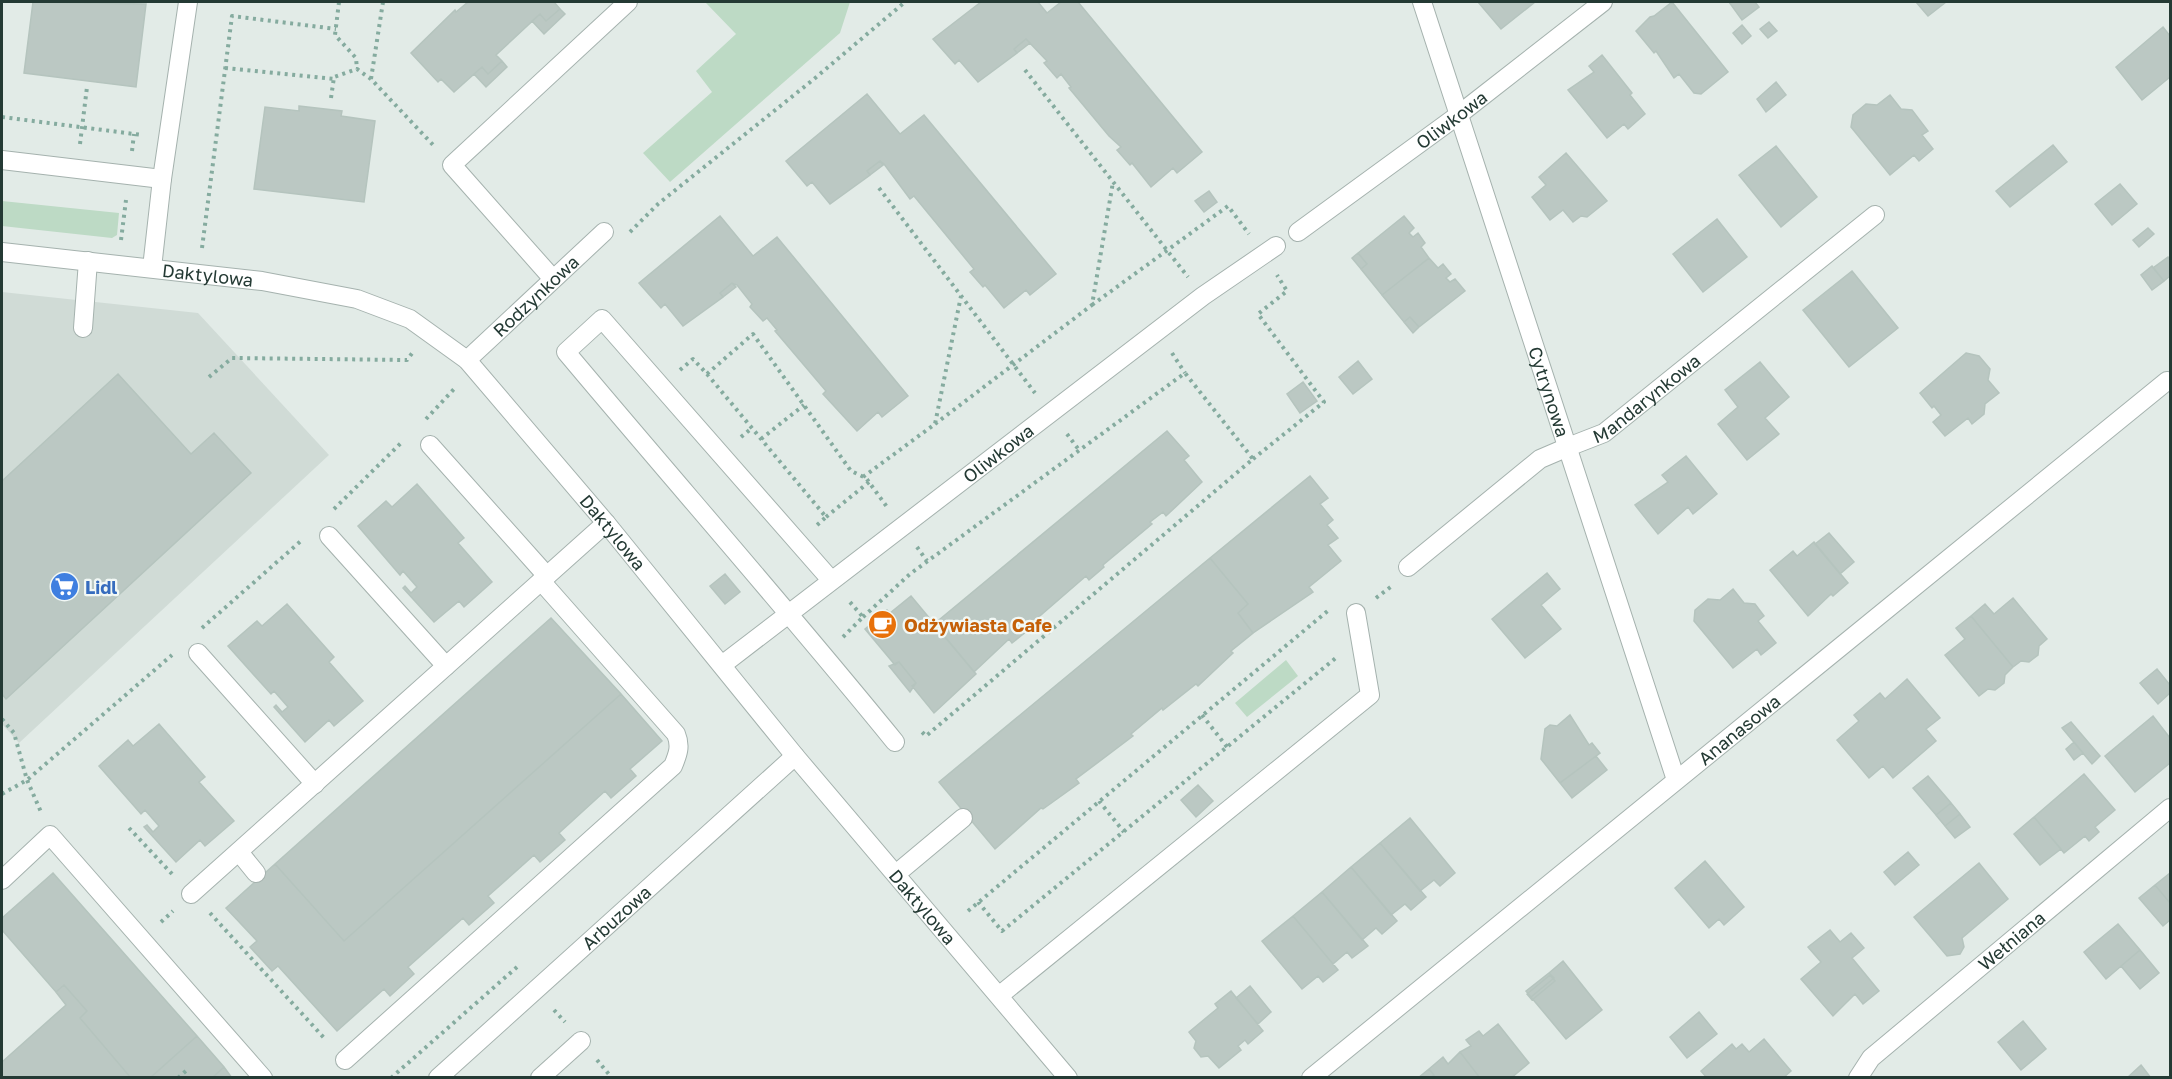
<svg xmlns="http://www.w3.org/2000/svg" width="2172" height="1079" font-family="'Golos Text',sans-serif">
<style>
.built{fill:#d0dbd6}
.green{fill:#bddac5}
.building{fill:#bbc8c3;stroke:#b5c4be;stroke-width:1.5}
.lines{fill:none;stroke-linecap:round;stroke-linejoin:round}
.service-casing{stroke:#a5b2ae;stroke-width:20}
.minor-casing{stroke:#a5b2ae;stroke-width:20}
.path{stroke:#85ab9f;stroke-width:4;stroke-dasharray:3 4.5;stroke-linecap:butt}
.service{stroke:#fff;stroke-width:18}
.minor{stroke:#fff;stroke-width:18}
.labels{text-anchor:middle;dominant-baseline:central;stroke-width:4.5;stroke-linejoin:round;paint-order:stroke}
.street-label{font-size:18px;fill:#243a34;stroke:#f2f8f5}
.shop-label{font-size:18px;font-weight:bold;fill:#366cbe;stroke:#f2f8f5;text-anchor:start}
.food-label{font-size:18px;font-weight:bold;fill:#c56008;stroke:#f2f8f5;text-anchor:start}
</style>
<rect width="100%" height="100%" fill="#e2ebe7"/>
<!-- built -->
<path class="built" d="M 2,292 L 198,313 L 329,455 L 19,743 L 2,724 Z"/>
<!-- green -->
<path class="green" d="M 705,2 L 850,2 L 840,33 L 670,182 L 643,153 L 712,92 L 696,71 L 736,34 Z
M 2,201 L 119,213 L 117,235 L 112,238 L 2,226 Z
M 1286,660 L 1298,676 L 1247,717 L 1235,703 Z"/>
<!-- building -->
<path class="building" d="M 33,2 L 146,4 L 136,87 L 24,73 Z
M 468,2 L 554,2 L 560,9 L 546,21 L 540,14 L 496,55 L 502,61 L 488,74 L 482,67 L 454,92 L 441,79 L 438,82 L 411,53 L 455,10 L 456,12 Z
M 981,2 L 1038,2 L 1047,13 L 1061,2 L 1078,2 L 1202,152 L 1177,173 L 1173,168 L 1151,187 L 1132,163 L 1130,165 L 1117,150 L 1121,147 L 1109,136 L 1069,88 L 1071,87 L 1061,74 L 1057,78 L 1044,63 L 1047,61 L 1026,39 L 1014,49 L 1017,53 L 978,82 L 959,60 L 955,64 L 933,39 Z
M 1478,2 L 1535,2 L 1501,29 Z
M 1672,2 L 1728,72 L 1701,94 L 1694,93 L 1679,74 L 1674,78 L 1656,51 L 1654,53 L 1636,31 L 1650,17 L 1654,16 Z
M 1729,2 L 1755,2 L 1759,7 L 1742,20 Z
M 1916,2 L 1946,2 L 1928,16 Z
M 560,9 L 565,14 L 544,34 L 532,21 L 540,14 L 546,21 Z
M 1769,22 L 1777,31 L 1768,38 L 1760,29 Z
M 1742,25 L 1751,36 L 1742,44 L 1733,33 Z
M 2163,27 L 2170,36 L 2170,77 L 2142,100 L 2116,67 Z
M 1026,39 L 1030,43 L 1017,53 L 1014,49 Z
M 1602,55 L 1632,93 L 1630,95 L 1645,114 L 1628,129 L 1624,124 L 1607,138 L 1568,90 L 1594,72 L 1589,66 Z
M 502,61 L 507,67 L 486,87 L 474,74 L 482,67 L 488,74 Z
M 1776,82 L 1786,95 L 1766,112 L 1757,99 Z
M 867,94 L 900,134 L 924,115 L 1056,274 L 1030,295 L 1026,290 L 1004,308 L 985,285 L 983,287 L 970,272 L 974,269 L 914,196 L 910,199 L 884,164 L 880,161 L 867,171 L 870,175 L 830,204 L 812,182 L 807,186 L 786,161 Z
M 1890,95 L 1901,109 L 1912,110 L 1928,131 L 1922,135 L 1933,149 L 1919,161 L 1914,155 L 1890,175 L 1851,127 L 1853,115 L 1866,104 L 1877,105 Z
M 299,106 L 342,111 L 341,116 L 375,121 L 364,202 L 254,189 L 265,107 L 299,111 Z
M 2053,145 L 2067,162 L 2010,207 L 1996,191 Z
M 1776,146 L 1817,197 L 1781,227 L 1739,175 Z
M 1566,153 L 1607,201 L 1587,217 L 1581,216 L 1573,222 L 1563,210 L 1550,220 L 1532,197 L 1546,185 L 1539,177 Z
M 880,161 L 883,165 L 870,175 L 867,171 Z
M 2120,184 L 2137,204 L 2112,225 L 2095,204 Z
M 1209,191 L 1217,202 L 1204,212 L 1195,201 Z
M 720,216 L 753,256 L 777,237 L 908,396 L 882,417 L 878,412 L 857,431 L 823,394 L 826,391 L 775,331 L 777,330 L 767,318 L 763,321 L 750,307 L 752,304 L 737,285 L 732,283 L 720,293 L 723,297 L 683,326 L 665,304 L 661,308 L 639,283 Z
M 1404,216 L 1414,228 L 1409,233 L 1413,237 L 1418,233 L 1425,243 L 1421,247 L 1429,258 L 1382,295 L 1361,269 L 1367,264 L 1358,253 Z
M 1717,219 L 1747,257 L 1703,292 L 1673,254 Z
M 2148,228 L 2154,234 L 2139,247 L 2133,240 Z
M 1358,253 L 1367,264 L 1361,269 L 1352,258 Z
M 2168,257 L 2170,260 L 2170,276 L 2164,281 L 2153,268 Z
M 1429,258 L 1438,268 L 1443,264 L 1451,274 L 1446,278 L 1450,282 L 1455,279 L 1465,291 L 1419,327 L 1410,317 L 1404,322 L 1382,295 Z
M 2152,266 L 2164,281 L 2152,290 L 2141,275 Z
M 1852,271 L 1898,328 L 1849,367 L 1803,310 Z
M 732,283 L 736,287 L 723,297 L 720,293 Z
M 1410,317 L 1419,327 L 1413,333 L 1404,322 Z
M 1966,353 L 1979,356 L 1990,369 L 1988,380 L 1999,393 L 1985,404 L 1984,414 L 1972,424 L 1968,418 L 1945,436 L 1933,422 L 1941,415 L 1934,406 L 1932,408 L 1920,393 Z
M 1358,361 L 1372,379 L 1353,394 L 1339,377 Z
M 1760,362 L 1789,397 L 1765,418 L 1779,434 L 1747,460 L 1718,424 L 1738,407 L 1725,390 Z
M 118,374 L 191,454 L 214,433 L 251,473 L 6,699 L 2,694 L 2,481 Z
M 1303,382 L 1317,401 L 1300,413 L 1287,394 Z
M 1167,431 L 1189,456 L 1184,460 L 1202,482 L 1166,516 L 1163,512 L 1150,522 L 1152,524 L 1103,565 L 1104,567 L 1089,580 L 1086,576 L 1026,628 L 1027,631 L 1012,643 L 1009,639 L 974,672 L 934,624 Z
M 1686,456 L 1717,494 L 1693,514 L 1688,507 L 1658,534 L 1635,505 L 1668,482 L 1662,475 Z
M 1310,476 L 1328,498 L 1320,504 L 1333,520 L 1327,525 L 1338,538 L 1328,545 L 1341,561 L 1309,587 L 1313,592 L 1253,633 L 1238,613 L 1248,604 L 1210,558 Z
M 417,484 L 464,538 L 458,543 L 492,582 L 464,607 L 459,601 L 434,622 L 403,588 L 405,586 L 411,593 L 417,587 L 403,571 L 400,575 L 358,526 L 386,501 L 392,507 Z
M 1829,533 L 1854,562 L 1840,574 L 1815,544 Z
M 1814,542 L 1848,583 L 1833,596 L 1831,594 L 1808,616 L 1770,570 L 1793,551 L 1797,556 Z
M 1210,558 L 1248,604 L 1238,613 L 1253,633 L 1231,651 L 1233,653 L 1198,686 L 1196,684 L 1163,710 L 1162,708 L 1131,734 L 1133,736 L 1076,779 L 1079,783 L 1043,809 L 1041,808 L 995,849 L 939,782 Z
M 1547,573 L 1560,589 L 1541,605 L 1561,629 L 1525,658 L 1492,619 Z
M 725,574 L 740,592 L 725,604 L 710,586 Z
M 1733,589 L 1744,603 L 1755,604 L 1764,616 L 1758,621 L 1776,643 L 1761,655 L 1757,649 L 1733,668 L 1694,621 L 1695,610 L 1708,599 L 1720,600 Z
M 911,596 L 976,674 L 934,713 L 912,686 L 916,683 L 899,662 L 895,665 L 865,629 L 887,610 L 890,613 Z
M 2013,598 L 2047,639 L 2039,646 L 2038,655 L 2029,662 L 2021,661 L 2013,667 L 1971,616 L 1985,604 L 1994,614 Z
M 287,604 L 334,657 L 329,662 L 363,701 L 334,726 L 329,720 L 305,742 L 274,707 L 276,705 L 282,712 L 288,707 L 274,691 L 271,694 L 228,646 L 257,621 L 262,626 Z
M 1971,616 L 2013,667 L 2005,675 L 2004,683 L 1995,690 L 1988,689 L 1979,696 L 1945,655 L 1965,639 L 1956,628 Z
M 551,618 L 621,694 L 344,941 L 275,864 Z
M 899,662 L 916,683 L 910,692 L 889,666 Z
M 2157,669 L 2170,685 L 2170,693 L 2158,704 L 2140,683 Z
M 1907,679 L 1940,718 L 1926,729 L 1936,741 L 1893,778 L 1883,766 L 1869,778 L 1837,740 L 1859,721 L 1854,715 L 1880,693 L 1885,699 Z
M 621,694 L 662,741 L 630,769 L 636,776 L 611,798 L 605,791 L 559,833 L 565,840 L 540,862 L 534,855 L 488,896 L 494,903 L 469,925 L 463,918 L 408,967 L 414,974 L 390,996 L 384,989 L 337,1031 L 278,966 L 272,971 L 250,947 L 257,941 L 226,908 L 275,864 L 344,941 Z
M 1570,715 L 1589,745 L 1592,743 L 1600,753 L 1560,783 L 1541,759 L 1545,729 L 1550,725 L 1557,726 Z
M 2153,716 L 2170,738 L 2170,763 L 2135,792 L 2105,756 Z
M 2071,722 L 2100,756 L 2092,764 L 2062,728 Z
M 159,724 L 205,777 L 199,782 L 234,821 L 205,846 L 200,840 L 176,862 L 144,827 L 147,825 L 153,832 L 159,826 L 145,810 L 141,814 L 99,766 L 128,740 L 133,746 Z
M 2074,742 L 2083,753 L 2074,760 L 2066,749 Z
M 1596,756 L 1607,770 L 1572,798 L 1560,783 Z
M 2084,774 L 2115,810 L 2095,827 L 2099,832 L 2089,841 L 2085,836 L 2064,853 L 2034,817 Z
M 1928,776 L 1951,803 L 1936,815 L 1913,788 Z
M 1198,785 L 1213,801 L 1196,817 L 1181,800 Z
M 1951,803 L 1960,814 L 1945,826 L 1936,815 Z
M 1960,814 L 1970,827 L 1955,838 L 1945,826 Z
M 2034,817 L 2061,849 L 2040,865 L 2014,834 Z
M 1410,818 L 1455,873 L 1440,886 L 1434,880 L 1420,891 L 1380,843 Z
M 1380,843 L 1426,897 L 1411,910 L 1405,904 L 1391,915 L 1351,867 Z
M 1908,852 L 1919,865 L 1895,885 L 1884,872 Z
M 1705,861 L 1744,907 L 1724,925 L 1719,919 L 1709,928 L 1675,888 Z
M 1979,863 L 2008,899 L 1962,938 L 1964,947 L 1960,954 L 1947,956 L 1914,917 Z
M 1351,867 L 1397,921 L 1382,934 L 1376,928 L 1362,940 L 1322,892 Z
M 53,873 L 197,1036 L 150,1078 L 131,1078 L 80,1018 L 87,1011 L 64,985 L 56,992 L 2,930 L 2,918 Z
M 2170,873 L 2170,903 L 2155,885 Z
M 2155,885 L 2170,903 L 2170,920 L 2163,926 L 2139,898 Z
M 1322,892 L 1368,946 L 1352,958 L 1347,952 L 1333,964 L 1293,916 Z
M 1293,916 L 1338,970 L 1323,982 L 1318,976 L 1302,989 L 1262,941 Z
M 2118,924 L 2140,950 L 2106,979 L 2084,952 Z
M 1830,930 L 1840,942 L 1851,933 L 1864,948 L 1852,958 L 1879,991 L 1863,1004 L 1855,994 L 1833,1016 L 1801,979 L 1821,962 L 1808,947 Z
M 2140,950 L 2159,973 L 2140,989 L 2121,966 Z
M 1563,961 L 1602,1010 L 1566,1039 L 1531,997 L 1554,978 L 1549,973 Z
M 1549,973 L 1554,978 L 1531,997 L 1526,991 Z
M 1550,975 L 1555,981 L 1532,1000 L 1527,994 Z
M 64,985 L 87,1011 L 80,1018 L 131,1078 L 2,1078 L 2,1062 L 66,1005 L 56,992 Z
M 1250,986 L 1271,1012 L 1258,1024 L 1236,998 Z
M 1231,991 L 1263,1031 L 1248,1044 L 1245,1040 L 1238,1046 L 1241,1050 L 1219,1068 L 1208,1056 L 1201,1057 L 1194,1048 L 1196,1041 L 1189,1032 L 1218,1008 L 1215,1004 Z
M 1699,1012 L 1717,1034 L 1687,1058 L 1670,1037 Z
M 2023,1021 L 2046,1049 L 2021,1070 L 1998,1042 Z
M 1498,1024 L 1529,1063 L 1511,1078 L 1480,1078 L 1460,1052 L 1471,1046 L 1466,1040 L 1479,1031 L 1483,1036 Z
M 197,1036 L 224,1067 L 212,1078 L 150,1078 Z
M 1764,1039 L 1791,1071 L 1783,1078 L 1707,1078 L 1701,1071 L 1732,1044 L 1736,1049 L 1742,1044 L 1749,1052 Z
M 1460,1052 L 1480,1078 L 1430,1078 L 1434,1075 L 1429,1069 L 1443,1057 L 1448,1064 Z
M 2141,1065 L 2151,1078 L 2127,1078 Z
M 224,1067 L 232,1078 L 212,1078 Z
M 1429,1069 L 1434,1075 L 1430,1078 L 1418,1078 Z"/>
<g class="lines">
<defs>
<g id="service">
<path d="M 2,160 L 162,179"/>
<path id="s1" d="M 1298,232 L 1457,116 L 1603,2"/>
<path d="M 152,268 L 162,179 L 188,2"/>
<path d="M 553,279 L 452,165 L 628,2"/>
<path d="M 83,328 L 88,261"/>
<path id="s2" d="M 467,360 L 604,232"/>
<path d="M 430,445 L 547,576"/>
<path d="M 329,536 L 446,666"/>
<path d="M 1408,567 L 1540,459 L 1568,447"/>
<path d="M 831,580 L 602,319 L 566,352 C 675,482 787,609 895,742"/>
<path d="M 198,653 L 315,784"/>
<path id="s3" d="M 722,665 L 1203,296 L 1276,246"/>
<path d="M 239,852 L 256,873"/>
<path d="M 896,874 L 963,818"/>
<path d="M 2,880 L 50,835 L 263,1078"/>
<path d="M 191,894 L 606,523"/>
<path d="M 1000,995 L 1370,695 L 1356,613"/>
<path d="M 345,1060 L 673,766 C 678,754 681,746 676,734 L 541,581"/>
<path d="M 540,1078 L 581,1041"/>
</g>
<g id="minor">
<path id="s4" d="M 1422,2 L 1676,780"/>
<path id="s5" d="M 2,252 L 262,281 L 357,299 L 410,319 L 467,360 L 606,523 L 795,756 L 1068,1078"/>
<path id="s6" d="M 1568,447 L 1604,433 L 1875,215"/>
<path id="s7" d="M 438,1078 L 795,756"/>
<path id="s8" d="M 1311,1078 L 2167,381"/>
<path id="s9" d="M 1858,1078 L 1871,1058 L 2170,808"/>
</g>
</defs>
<!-- service casing -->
<use href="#service" class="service-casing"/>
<!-- minor casing -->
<use href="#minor" class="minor-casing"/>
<!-- path -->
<path class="path" d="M 339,2 L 335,35 L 356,58 L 357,69
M 225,68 L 334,79
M 1025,70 L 1188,277
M 371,79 L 383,2
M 331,98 L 334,77 L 357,69 L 371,79 L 435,147
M 2,117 L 142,135
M 80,144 L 87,87
M 132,151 L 134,134
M 879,188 L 1035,393
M 630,232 L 658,204 L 814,79 L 905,2
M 121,240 L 126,200
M 202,248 L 232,16 L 336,29
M 1092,305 L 1228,206 L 1249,234
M 1172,353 L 1185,373
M 680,370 L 693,359 L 707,374 L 753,334 L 851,471 L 866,478 L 887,507
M 707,374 L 826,517 L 816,526
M 209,377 L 232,358 L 407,360 L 413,352
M 426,419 L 455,388
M 935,424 L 1092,305 L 1113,182
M 1067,434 L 1079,450
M 741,437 L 752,428
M 761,439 L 804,405
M 1253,459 L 1324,402 L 1258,314 L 1287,291 L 1277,275
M 863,477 L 935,424 L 961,296
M 334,509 L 403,441
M 826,517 L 869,482
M 917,547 L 927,561
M 1376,598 L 1392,586
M 863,617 L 910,574 L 1185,373 L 1253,459 L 926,736 L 920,730
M 202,628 L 302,540
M 843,637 L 863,617 L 849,601
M 1202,715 L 1227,747
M 2,719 L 14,733 L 27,780 L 41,812
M 2,794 L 27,780 L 172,655
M 1099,801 L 1124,832
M 129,828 L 173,875
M 978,902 L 1002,931 L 1337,657
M 968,911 L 1330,609
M 210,913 L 326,1040
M 161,922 L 173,911
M 554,1010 L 565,1022
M 597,1060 L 612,1078
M 178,1078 L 188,1069
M 391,1078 L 517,967"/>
<!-- service -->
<use href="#service" class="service"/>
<!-- minor -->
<use href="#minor" class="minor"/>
</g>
<!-- icons -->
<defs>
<symbol id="supermarket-disc" viewBox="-11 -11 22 22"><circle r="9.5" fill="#3f7fe0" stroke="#f2f8f5"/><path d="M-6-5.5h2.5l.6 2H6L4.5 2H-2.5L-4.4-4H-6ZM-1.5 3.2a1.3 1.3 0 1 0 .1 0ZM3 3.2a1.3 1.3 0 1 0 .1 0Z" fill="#fff"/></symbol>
<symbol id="cafe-disc" viewBox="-11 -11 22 22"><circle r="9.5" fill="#e8710a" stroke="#f2f8f5"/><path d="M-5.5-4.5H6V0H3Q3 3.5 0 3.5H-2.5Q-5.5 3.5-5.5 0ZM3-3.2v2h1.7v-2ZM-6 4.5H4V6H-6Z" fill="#fff"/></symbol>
</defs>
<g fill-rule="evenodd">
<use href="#supermarket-disc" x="48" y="570" width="33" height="33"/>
<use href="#cafe-disc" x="866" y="608" width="33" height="33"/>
</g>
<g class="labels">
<!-- street labels -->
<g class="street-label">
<text stroke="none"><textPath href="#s1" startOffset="190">Oliwkowa</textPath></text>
<text stroke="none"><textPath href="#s5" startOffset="207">Daktylowa</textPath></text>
<text stroke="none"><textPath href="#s2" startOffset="94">Rodzynkowa</textPath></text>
<text stroke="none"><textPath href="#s4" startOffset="410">Cytrynowa</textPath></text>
<text stroke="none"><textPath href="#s6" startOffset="93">Mandarynkowa</textPath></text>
<text stroke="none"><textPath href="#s3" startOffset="348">Oliwkowa</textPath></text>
<text stroke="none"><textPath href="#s5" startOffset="711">Daktylowa</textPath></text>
<text stroke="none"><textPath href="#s8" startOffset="552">Ananasowa</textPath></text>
<text stroke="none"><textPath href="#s5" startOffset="1197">Daktylowa</textPath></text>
<text stroke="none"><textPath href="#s7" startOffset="240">Arbuzowa</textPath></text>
<text stroke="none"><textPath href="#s9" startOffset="207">Wełniana</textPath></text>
</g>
<!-- shop labels -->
<g class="shop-label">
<text x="85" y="587">Lidl</text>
</g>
<!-- food labels -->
<g class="food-label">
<text x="904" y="625">Odżywiasta Cafe</text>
</g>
</g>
<!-- border -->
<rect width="2172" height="1079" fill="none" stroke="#243a34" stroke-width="6"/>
</svg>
